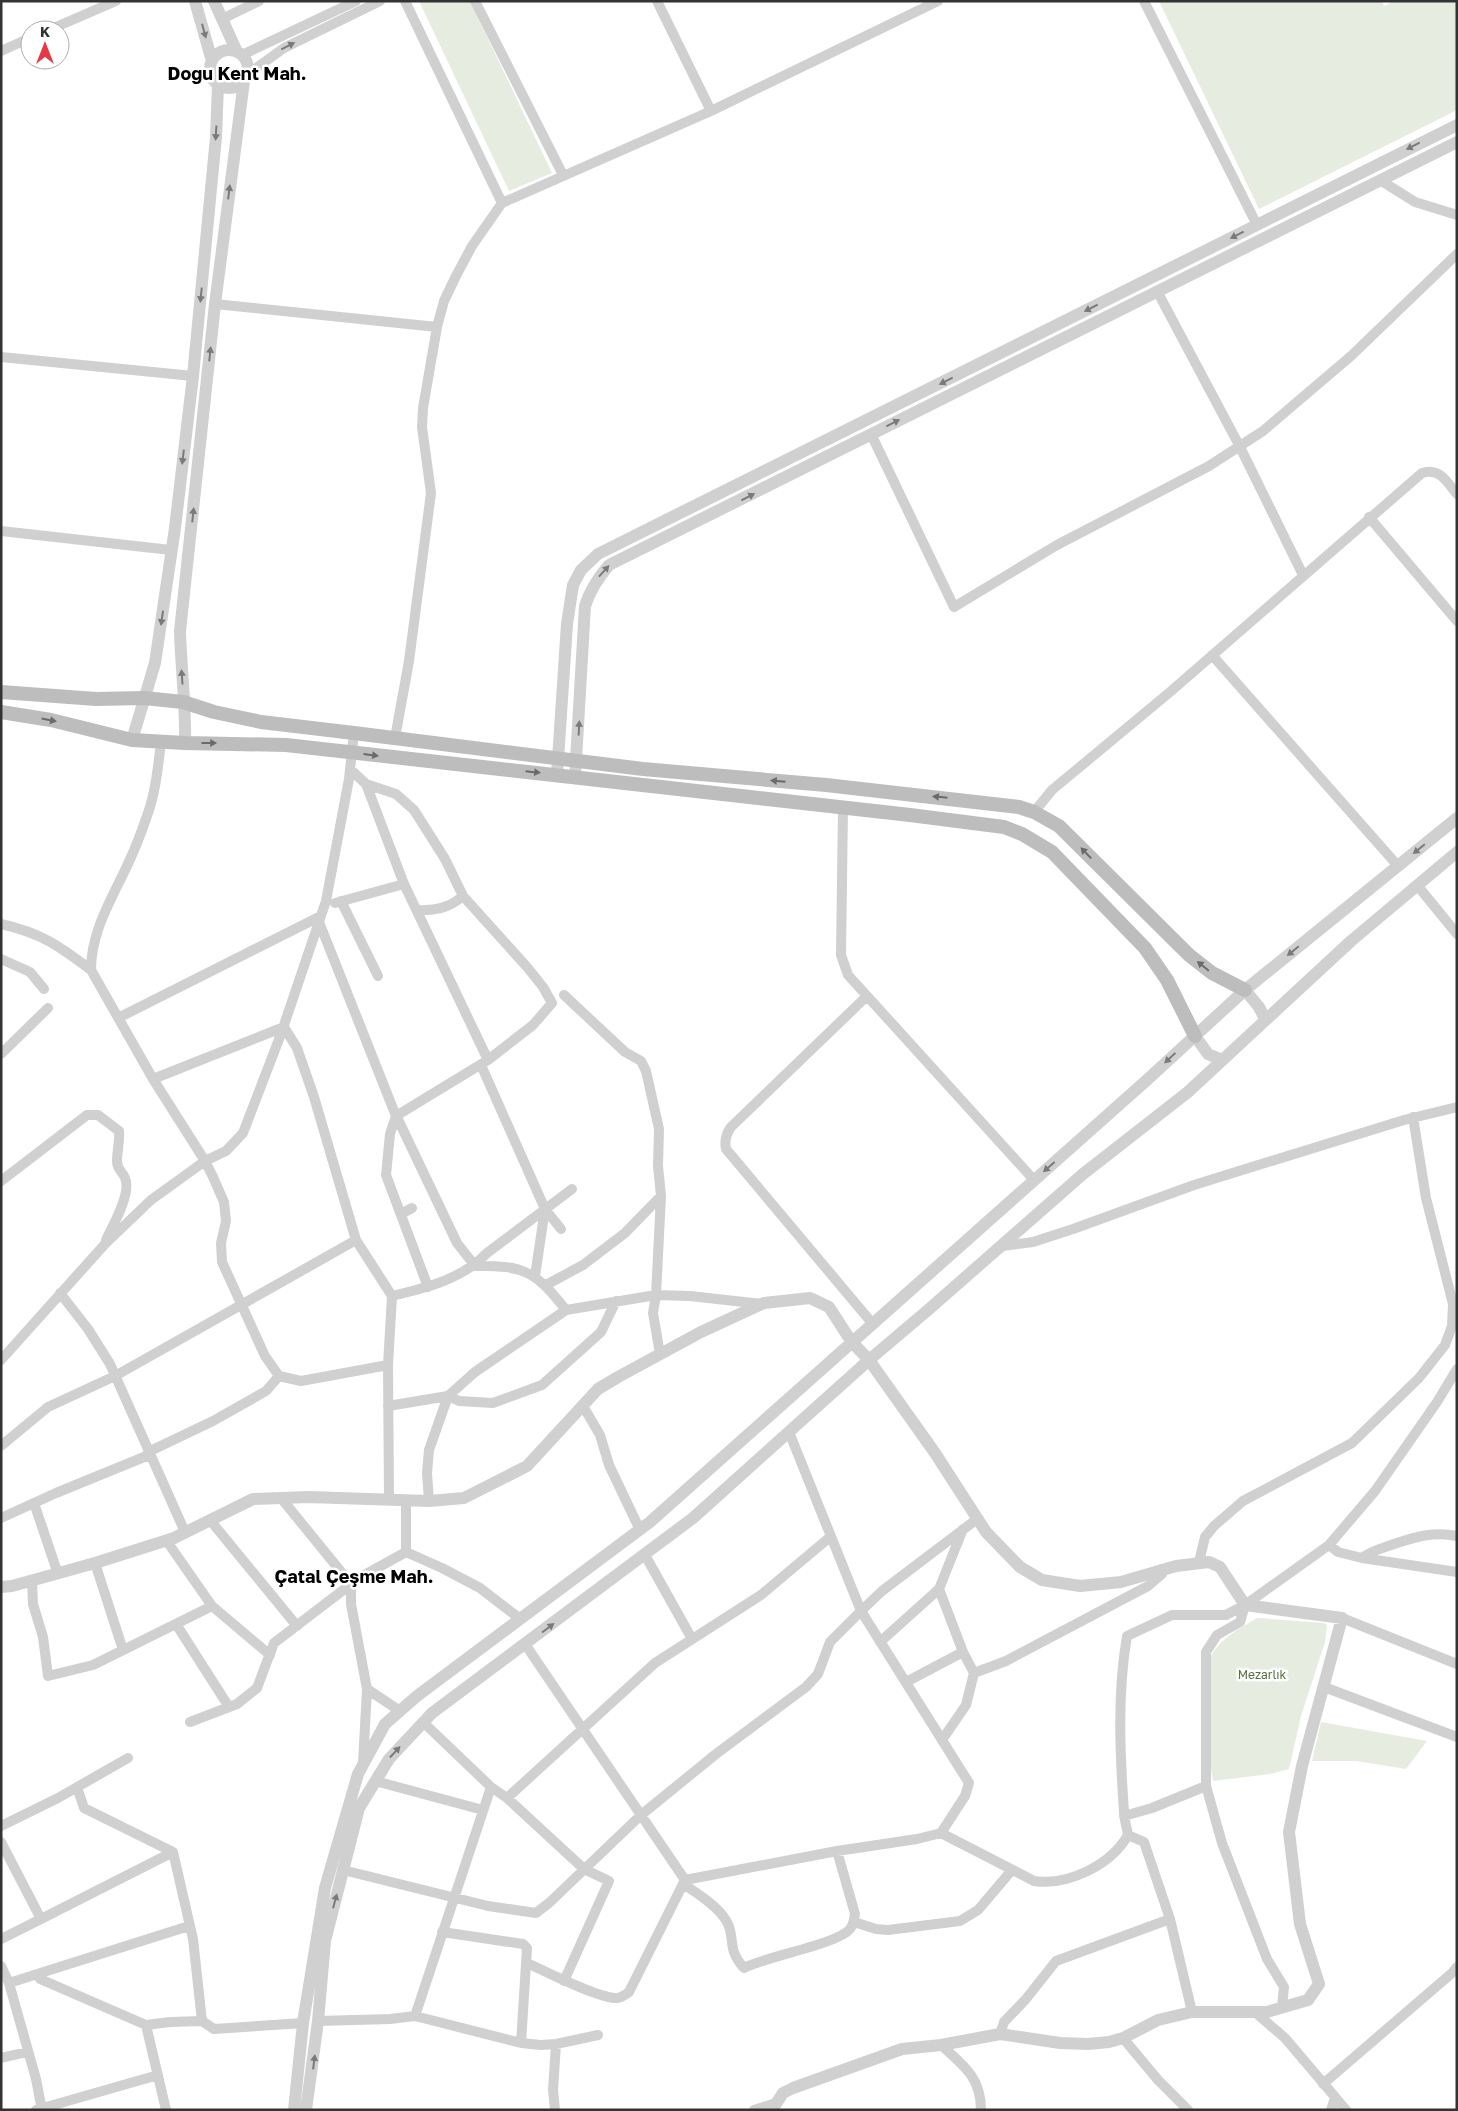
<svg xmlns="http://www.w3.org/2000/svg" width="1458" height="2111" font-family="'Golos Text',sans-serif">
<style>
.green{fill:#e6ecdf}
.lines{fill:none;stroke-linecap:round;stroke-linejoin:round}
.minor{stroke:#d0d0d0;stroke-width:10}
.tertiary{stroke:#d0d0d0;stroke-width:12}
.secondary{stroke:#bdbdbd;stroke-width:14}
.oneway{fill:#7a7a7a}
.oneway2{fill:#6a6a6a}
.labels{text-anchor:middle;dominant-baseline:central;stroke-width:5;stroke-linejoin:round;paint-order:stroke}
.park-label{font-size:12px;fill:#56703f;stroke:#fff}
.district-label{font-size:18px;font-weight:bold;fill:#000;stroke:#fff}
</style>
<rect width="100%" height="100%" fill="#fff"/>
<!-- green -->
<path class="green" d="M 419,1 L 470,1 L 552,173 L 509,191 Z
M 1159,1 L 1382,1 L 1384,6 L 1394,1 L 1457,1 L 1457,110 L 1259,209 Z
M 1257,1618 L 1324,1623 L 1327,1625 L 1325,1642 L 1301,1716 L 1289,1769 L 1270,1774 L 1213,1781 L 1211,1767 L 1211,1656 C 1222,1637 1239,1629 1257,1618 Z
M 1321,1722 L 1427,1741 L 1406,1769 L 1356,1761 L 1312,1761 Z"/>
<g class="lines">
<!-- minor -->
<path class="minor" d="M 405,1 L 502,203
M 475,1 L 563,175
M 657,1 L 711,111
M 1144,1 L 1257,225
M 222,19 L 259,1
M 49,30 L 116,1
M 1,51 L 30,38
M 242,55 L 356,1
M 248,74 L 284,48 L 380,1
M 1380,180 L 1415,202 L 1457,215
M 1157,291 L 1240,447 L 1303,575
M 215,304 L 437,327
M 1,357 L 193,376
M 871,434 L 954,607 L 1057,545 L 1209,466 L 1263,431 L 1351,356 L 1457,254
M 1369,517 L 1457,621
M 1,531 L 171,550
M 1212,655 L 1398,866
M 395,738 L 409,661 L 431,493 L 422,427 L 423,408 L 437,327 L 444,301 L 456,276 L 472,246 L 502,203 L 711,111 L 938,1
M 161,742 C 158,766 156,790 148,813 C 142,831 135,849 127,866 C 111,900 91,932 91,970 L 153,1079 L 205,1161 L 213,1177 L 224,1202 L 226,1221 L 221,1243 L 222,1262 L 265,1356 L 279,1376 L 301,1381 L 388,1365
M 350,769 L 366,784 L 404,884 L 488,1060
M 366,784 L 396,794 L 414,810 L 445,859 L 463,896 L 527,967 L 543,987 L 552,1003 L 533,1025 L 488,1060 L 396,1116 L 390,1134 L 386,1175 L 428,1287
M 843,807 L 841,955 L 848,975 L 1034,1180
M 1034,812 L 1052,790 L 1170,692 L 1422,473 C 1439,467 1447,482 1457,494
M 1417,885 L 1457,934
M 341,901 L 378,976
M 335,903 L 404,884
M 417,910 C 435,911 449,908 463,896
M 319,922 L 394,1111 L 457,1243 L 475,1266
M 1,924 C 41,933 58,945 91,970
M 1,959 L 30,972 L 44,989
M 564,995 L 625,1052 L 641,1061 L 646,1071 L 659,1129 L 658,1166 L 661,1196 L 656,1295 L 653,1313 L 660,1354
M 867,996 L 731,1127 C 726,1134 724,1140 726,1149 L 872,1323
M 118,1018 L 321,916
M 1,1054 L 48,1008
M 481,1065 L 545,1209 L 561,1229
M 153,1079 L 284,1027 L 297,1048 L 314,1097 L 356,1240 L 392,1296 C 425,1288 463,1279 487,1253 L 572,1189
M 1,1181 L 87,1115 L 98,1115 L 119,1131 C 120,1141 117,1151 117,1161 C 117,1170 123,1172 125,1178 C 132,1193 112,1227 106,1240
M 401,1214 L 412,1208
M 1002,1246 L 1033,1242 L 1073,1229 L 1194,1185 L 1404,1120 L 1457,1107
M 475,1266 C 525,1265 536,1272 566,1310 L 656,1295 L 690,1296 L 762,1304
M 535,1276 L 545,1209
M 546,1285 L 583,1265 L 625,1233 L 661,1196
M 60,1293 L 88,1329 L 110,1364 L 185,1532
M 1,1360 L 105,1244 L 151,1200 L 205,1161 L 226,1151 L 243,1133 L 281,1034 L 326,901 L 349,779 L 354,733
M 388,1406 L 448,1396 L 475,1372 L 566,1310
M 583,1406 L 600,1435 L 609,1465 L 640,1530
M 1,1446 L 48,1407 L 115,1376 L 356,1240
M 148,1452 L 213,1421 L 266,1391 L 279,1376
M 281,1498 L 351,1584 L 351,1604 L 367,1689 L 363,1763
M 389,1499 L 388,1365 L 392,1296
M 429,1501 L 427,1473 L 429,1450 L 448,1396 L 459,1401 L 493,1403 L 542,1385 L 601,1332 L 616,1301
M 34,1503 L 58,1574
M 1,1518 L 56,1493 L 149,1455
M 210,1520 L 297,1626
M 166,1540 L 212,1606 L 270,1655
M 1329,1545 L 1375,1491 L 1437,1402 L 1457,1369
M 406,1552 L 442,1568 L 480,1588 L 519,1618
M 645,1555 L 692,1639
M 1362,1558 C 1372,1550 1383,1548 1394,1544 C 1415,1537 1434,1531 1457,1536
M 1199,1562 L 1205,1537 L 1214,1526 L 1243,1501 L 1352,1443 L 1419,1378 L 1445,1345 L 1452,1326 L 1453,1304 L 1426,1198 L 1413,1117
M 95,1563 L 123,1650
M 32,1581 L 33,1604 L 43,1637 L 48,1676 L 93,1665 L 212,1606
M 1245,1605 L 1329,1545 L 1338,1552 L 1362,1558 L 1457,1572
M 1342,1618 L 1457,1664
M 176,1624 L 229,1707
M 880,1642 L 939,1589
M 525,1644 L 685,1880
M 974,1673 L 1006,1661 L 1148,1586 L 1162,1574 L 1162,1569
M 906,1682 L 963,1652
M 1324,1687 L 1457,1737
M 367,1689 L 400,1711
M 190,1722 L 237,1704 L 257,1688 L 274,1643 L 359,1578 L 406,1552 L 406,1500
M 942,1740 L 966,1705 L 974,1673 L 963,1652 L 939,1589 L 963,1529
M 375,1781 L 483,1810
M 77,1787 L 84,1808 L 173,1852 L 193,1939 L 202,2021 L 214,2029 L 303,2023
M 491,1787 L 507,1798 L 655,1663 L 761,1595 L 830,1537
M 507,1798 L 584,1869 L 609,1881 L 564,1981
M 1124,1816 L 1152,1808 L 1206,1786
M 1,1826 L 58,1798 L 128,1758
M 941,1833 L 1034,1881 C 1068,1886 1111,1865 1128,1835 C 1127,1827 1124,1820 1124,1812 C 1120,1754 1117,1694 1127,1636 L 1172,1615 L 1226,1615 L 1245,1605 L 1240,1622 L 1217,1635 L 1206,1652 L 1206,1786 L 1222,1843 L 1267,1959 L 1284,1987 L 1282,2007
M 1128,1835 L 1144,1842 L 1170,1919 L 1192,2012
M 1,1842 L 41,1919 L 1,1939
M 343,1870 L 488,1906 L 536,1913 L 549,1903 L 641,1815 L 716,1754 L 806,1687 L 818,1674 L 830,1642 L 861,1611 L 882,1591 L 977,1519
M 685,1880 L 837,1851 L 917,1839 L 941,1833 L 965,1796 L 969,1783 L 861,1611 L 789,1432
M 683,1884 C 697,1893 719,1907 727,1922 C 736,1939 726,1948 744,1968 C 767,1956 838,1944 850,1929 C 854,1924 854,1919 855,1914 L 837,1851
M 41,1919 L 173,1852
M 854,1922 L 876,1929 L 888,1930 L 960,1921 L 978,1910 L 1012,1870
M 442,1932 L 523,1944 L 527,1948 L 521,2043
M 527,1963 C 544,1971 602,2000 618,1998 C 622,1997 625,1995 629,1992 L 685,1880
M 1,1966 L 9,1983 L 36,2079 L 42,2110
M 37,1974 L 40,1979 L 146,2025 L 166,2110
M 9,1983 L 189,1926
M 1256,2013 L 1285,2038 L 1346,2110
M 415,2016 L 491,1787 L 423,1722
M 318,2021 L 390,2019 L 415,2016 L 521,2043 L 541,2045 L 556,2044 L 598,2035
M 146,2025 L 170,2022 L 202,2021
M 1000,2034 L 1004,2022 L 1026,1999 L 1056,1961 L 1170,1919
M 1123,2038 L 1158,2080 L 1188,2110
M 941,2045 C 963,2065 981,2077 981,2110
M 1,2058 L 27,2052
M 1323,2084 L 1452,1973 L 1457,1967
M 36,2110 L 158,2075
M 555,2110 L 553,2090 L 556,2044
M 754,2110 L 776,2103
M 1331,2110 L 1335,2098"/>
<!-- tertiary -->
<path class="tertiary" d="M 195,1 L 212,61
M 214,1 L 237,52
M210 69a19 19 0 1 1 38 0a19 19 0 1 1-38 0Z
M 132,740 L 155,663 L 175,528 L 193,376 L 216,137 L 218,85
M 185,743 C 186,706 181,668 180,631 L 215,304 L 244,81
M 557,774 L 567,624 L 573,585 L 581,570 L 598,554 L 1457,125
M 575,777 L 585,606 C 590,590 598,578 609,565 L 1457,142
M 1245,990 L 1259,1007 L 1265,1019
M 1195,1036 L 1208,1054 L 1222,1060
M 1,1587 L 12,1586 L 95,1563 L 174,1538 L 253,1499 L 308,1497 L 429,1501 L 464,1498 L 527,1466 L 598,1389 L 618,1377 L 701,1332 L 764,1303 L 810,1298 L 829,1307 L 851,1341 L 869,1360 L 935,1453 L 986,1532 L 1020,1567 L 1042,1580 L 1080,1586 L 1121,1582 L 1176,1566 L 1209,1562 L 1220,1567 L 1245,1605 L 1342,1618 L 1302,1766 L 1289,1832 L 1300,1924 L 1319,1984 L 1308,2000 L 1267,2012 L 1192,2012 L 1158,2020 L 1123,2038 L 1109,2042 L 1088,2044 L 1060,2043 L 1000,2034 L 941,2045 L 902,2049 L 793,2088 L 783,2093 L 772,2110
M 294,2110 L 303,2023 L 325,1888 L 358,1774 L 385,1724 L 417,1696 L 650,1522 L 1148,1079 L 1245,990 L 1457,818
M 306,2110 L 318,2021 L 325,1941 L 359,1808 L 389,1759 L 432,1713 L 693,1518 L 869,1360 L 928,1310 L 1083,1174 L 1188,1092 L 1351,941 L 1457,852"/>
<!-- secondary -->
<path class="secondary" d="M 1,692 L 96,699 L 144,698 L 183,702 L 214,712 L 261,722 L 354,733 L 643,769 L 826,785 L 1019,807 L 1034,812 L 1059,826 L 1189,955 L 1212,973 L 1245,990
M 1,712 L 51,720 L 132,740 L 185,743 L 286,745 L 910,815 L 1004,827 L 1022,834 L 1052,852 L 1145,948 L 1167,980 L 1195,1036"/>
</g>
<!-- one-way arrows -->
<defs><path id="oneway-solid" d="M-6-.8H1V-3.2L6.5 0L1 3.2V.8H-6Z" transform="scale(1.25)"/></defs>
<g class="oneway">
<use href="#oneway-solid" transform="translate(204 31) rotate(75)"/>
<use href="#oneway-solid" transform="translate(288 46) rotate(-27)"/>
<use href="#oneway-solid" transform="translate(216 133) rotate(93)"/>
<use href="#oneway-solid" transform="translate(1413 146) rotate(153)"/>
<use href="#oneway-solid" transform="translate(229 192) rotate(-83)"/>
<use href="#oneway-solid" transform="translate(1237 235) rotate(153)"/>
<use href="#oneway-solid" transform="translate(201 295) rotate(96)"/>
<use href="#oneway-solid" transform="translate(1091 308) rotate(153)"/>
<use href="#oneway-solid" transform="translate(210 354) rotate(-84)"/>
<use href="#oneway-solid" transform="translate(946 381) rotate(153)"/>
<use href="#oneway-solid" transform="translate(893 423) rotate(-27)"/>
<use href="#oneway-solid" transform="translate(183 457) rotate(97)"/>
<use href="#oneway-solid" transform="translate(748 497) rotate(-27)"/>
<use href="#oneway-solid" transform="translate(193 515) rotate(-84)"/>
<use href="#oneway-solid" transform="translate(604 571) rotate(-48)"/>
<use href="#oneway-solid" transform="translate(162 618) rotate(98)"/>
<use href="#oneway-solid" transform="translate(182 677) rotate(-94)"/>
<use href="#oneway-solid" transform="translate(579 728) rotate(-87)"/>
<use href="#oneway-solid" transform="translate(1419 849) rotate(141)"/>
<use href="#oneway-solid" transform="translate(1293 951) rotate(141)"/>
<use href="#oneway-solid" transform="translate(1170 1058) rotate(137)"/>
<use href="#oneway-solid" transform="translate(1049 1167) rotate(139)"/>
<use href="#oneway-solid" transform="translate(548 1628) rotate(-37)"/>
<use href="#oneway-solid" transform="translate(395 1752) rotate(-47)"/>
<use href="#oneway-solid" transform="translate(335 1901) rotate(-75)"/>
<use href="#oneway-solid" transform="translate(314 2062) rotate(-83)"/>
</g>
<g class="oneway2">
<use href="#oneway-solid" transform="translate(49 720) rotate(11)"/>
<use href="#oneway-solid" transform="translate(209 743)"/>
<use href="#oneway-solid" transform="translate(371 755) rotate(7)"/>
<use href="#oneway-solid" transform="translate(533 772) rotate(6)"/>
<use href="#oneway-solid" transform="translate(778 781) rotate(-175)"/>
<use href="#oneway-solid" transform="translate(940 797) rotate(-174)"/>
<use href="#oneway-solid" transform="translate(1086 853) rotate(-134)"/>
<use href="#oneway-solid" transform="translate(1203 966) rotate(-141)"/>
</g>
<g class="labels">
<!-- park labels -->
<g class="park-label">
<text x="1262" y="1674">Mezarlık</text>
</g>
<!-- district labels -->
<g class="district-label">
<text x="237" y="73">Doğu Kent Mah.</text>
<text x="354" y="1576">Çatal Çeşme Mah.</text>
</g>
</g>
<!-- border -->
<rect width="1458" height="2111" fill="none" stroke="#333333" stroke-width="5"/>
<!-- north arrow -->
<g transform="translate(45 45)"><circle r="24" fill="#ffffff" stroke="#adadad"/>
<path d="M0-4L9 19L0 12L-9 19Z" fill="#e63946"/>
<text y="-8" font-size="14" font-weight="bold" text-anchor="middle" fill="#333333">K</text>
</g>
</svg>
